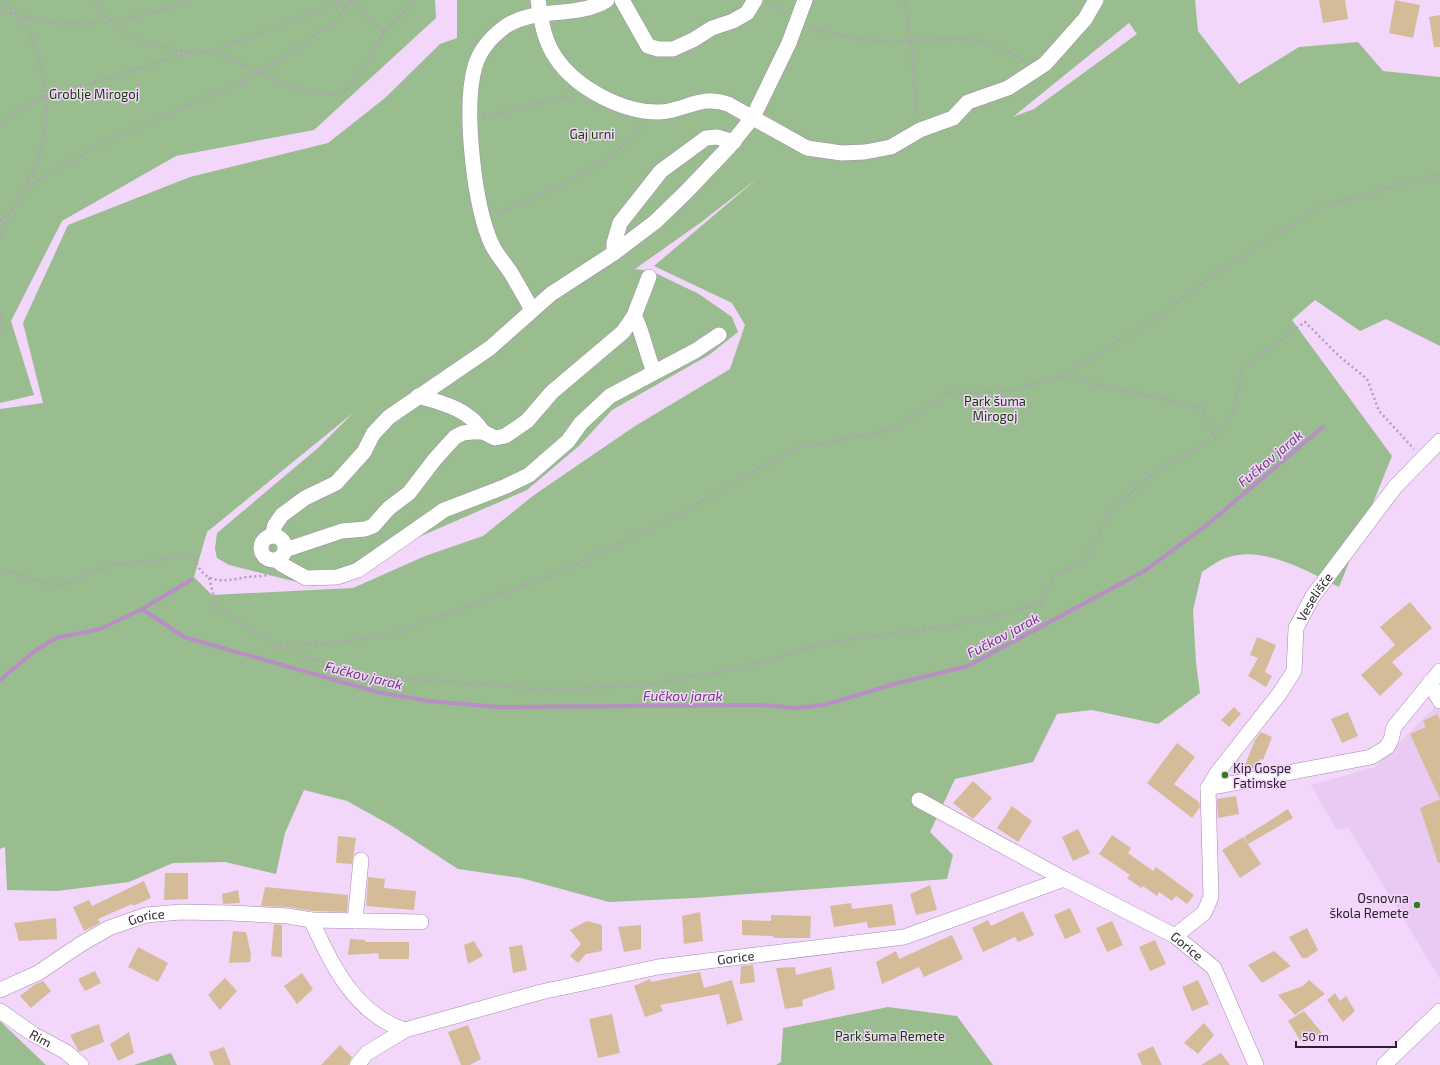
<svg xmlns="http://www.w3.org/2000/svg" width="1440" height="1065" font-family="'Exo 2',sans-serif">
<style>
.built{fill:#e9caf3}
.green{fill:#9abd8f;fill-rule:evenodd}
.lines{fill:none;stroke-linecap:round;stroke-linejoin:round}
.stream{stroke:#b88ec5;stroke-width:4}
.building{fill:#d5bc98}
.minor-casing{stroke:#a48bad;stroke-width:16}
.path{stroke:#b39dba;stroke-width:2.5;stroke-dasharray:2 3;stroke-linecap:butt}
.minor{stroke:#fff;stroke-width:15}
.poi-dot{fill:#387a19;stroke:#f2d7fb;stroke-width:1.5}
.labels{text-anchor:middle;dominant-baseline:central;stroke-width:3;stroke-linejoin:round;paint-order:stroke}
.park-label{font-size:13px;fill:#123a00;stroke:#f2d7fb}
.street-label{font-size:13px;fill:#291f2d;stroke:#f2d7fb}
.poi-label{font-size:13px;fill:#291f2d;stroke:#f2d7fb;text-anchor:start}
.water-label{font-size:14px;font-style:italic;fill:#6f3a7f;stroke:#f2d7fb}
</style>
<rect width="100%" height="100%" fill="#f2d7fb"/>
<!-- built -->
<path class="built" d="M 1440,702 L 1440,979 L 1348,827 L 1337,830 L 1311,785 L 1375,767 Z"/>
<!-- green -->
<path class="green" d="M 0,0 L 435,0 L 436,18 L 314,130 L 176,156 L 62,221 L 11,321 L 34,395 L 0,403 Z
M 457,0 L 1195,0 L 1198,31 L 1239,84 L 1299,47 L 1358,42 L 1383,71 L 1440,77 L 1440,346 L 1386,319 L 1360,331 L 1315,300 L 1292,320 L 1392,456 L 1339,587 C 1307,571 1265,546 1229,557 C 1220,559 1210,567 1202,572 L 1193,610 L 1196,663 L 1200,693 L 1158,724 L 1092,710 L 1057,714 L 1033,762 L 955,779 L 930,832 L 953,855 L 947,879 L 695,898 L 609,902 L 521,878 L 458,869 L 392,826 L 347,801 L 304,790 L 285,833 L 276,874 L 225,862 L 173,863 L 129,882 L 57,891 L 7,890 L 5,847 L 0,849 L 0,409 L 43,403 L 23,323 L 68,225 L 190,177 L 328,143 L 385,98 L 440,44 L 457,38 ZM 1129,23 L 1137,34 L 1034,109 L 1013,117 ZM 758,178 L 654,266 L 732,303 L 745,325 L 730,369 L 635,426 L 534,495 L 483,536 L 425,556 L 353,588 L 212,595 L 194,577 L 207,532 L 353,413 L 318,448 L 217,533 L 215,549 L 217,558 L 229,565 L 313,586 L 352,578 L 405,543 L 527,490 L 580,445 L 612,410 L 709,355 L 738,332 L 732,317 L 699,294 L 651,271 L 635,269 L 700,223 Z
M 888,1007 L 957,1016 L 993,1065 L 776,1065 L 781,1062 L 783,1028 Z
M 0,1021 L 46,1065 L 0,1065 Z
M 171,1053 L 177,1065 L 134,1065 Z"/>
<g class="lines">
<!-- stream -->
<path class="stream" d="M 142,609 L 191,580
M 0,680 L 36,650 L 56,638 L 100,629 L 142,609 L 184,637 L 377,692 L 429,701 L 497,707 L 758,705 L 797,708 L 824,705 L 894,684 L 968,666 L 1146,570 L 1208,524 L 1323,427"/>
</g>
<!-- building -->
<path class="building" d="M 1319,0 L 1345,0 L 1348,19 L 1323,23 Z
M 1395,0 L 1420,5 L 1413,38 L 1389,33 Z
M 1440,15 L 1440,47 L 1434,47 L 1429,17 Z
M 1410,602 L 1432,628 L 1392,662 L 1403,674 L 1380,696 L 1361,675 L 1395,645 L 1380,627 Z
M 1257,637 L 1276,645 L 1265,672 L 1272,676 L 1266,687 L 1248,676 L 1258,658 L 1250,655 Z
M 1234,707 L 1241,714 L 1229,727 L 1221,720 Z
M 1348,712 L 1358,736 L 1342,743 L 1331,719 Z
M 1437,714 L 1440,720 L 1440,799 L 1410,734 L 1426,727 L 1423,721 Z
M 1261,732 L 1272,737 L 1263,760 L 1260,759 L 1256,770 L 1245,765 L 1255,740 Z
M 1177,743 L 1195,757 L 1174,784 L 1199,802 L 1200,807 L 1192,818 L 1147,783 Z
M 973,781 L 992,798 L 973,819 L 953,803 Z
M 1236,796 L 1239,814 L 1218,818 L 1217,799 Z
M 1440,799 L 1440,863 L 1438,863 L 1420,808 Z
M 1012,806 L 1032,821 L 1018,842 L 997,828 Z
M 1288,809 L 1293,818 L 1248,844 L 1244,837 Z
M 1078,829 L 1090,853 L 1073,861 L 1062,837 Z
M 1112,835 L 1131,848 L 1128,853 L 1153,871 L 1156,867 L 1194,895 L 1187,904 L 1176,896 L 1172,901 L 1159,892 L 1157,896 L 1143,886 L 1141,888 L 1127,878 L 1130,875 L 1099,854 Z
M 338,836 L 356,838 L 352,864 L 336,863 Z
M 1243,837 L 1261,864 L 1240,878 L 1222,850 Z
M 165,873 L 188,873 L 188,899 L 164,900 Z
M 368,877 L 385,879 L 384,888 L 416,891 L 414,910 L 366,906 Z
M 144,881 L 151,898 L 133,906 L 132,904 L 98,919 L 100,923 L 84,931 L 73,907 L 89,900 L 92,906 Z
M 930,885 L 937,910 L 916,915 L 910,894 Z
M 265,887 L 348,895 L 347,912 L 312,911 L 288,907 L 261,906 Z
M 238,890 L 240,903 L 223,904 L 222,894 Z
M 851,903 L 852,909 L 892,904 L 896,925 L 868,928 L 867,922 L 834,927 L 830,906 Z
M 1070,908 L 1081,932 L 1065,939 L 1054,915 Z
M 1023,911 L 1034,935 L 1018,942 L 1015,937 L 983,952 L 972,928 L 988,920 L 991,926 Z
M 700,912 L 703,941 L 684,944 L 682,916 Z
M 771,915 L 811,916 L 810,938 L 774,938 L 773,936 L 742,935 L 742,920 L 771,921 Z
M 56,918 L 57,939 L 19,941 L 14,923 Z
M 587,921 L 602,925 L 602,951 L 586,954 L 578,963 L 570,956 L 581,944 L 570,930 Z
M 1112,921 L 1123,945 L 1107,952 L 1096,928 Z
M 274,924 L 282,925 L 282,957 L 271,956 Z
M 641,925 L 641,949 L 624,952 L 618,927 Z
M 1307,928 L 1318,950 L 1307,958 L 1302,958 L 1289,937 Z
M 233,931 L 246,932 L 251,954 L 250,962 L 229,963 Z
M 952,935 L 963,959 L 924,977 L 919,967 L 882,984 L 876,962 L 896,951 L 899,959 Z
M 350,939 L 365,940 L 365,942 L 409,942 L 409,959 L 379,959 L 378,953 L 348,955 Z
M 1155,940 L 1166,964 L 1150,971 L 1139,947 Z
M 474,941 L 483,956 L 468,964 L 464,945 Z
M 522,945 L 527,970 L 513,973 L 509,947 Z
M 138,947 L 168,963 L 158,982 L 128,967 Z
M 1274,951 L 1291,966 L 1262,983 L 1248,965 Z
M 753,965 L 755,982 L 740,984 L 741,966 Z
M 795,967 L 796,975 L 831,967 L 835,989 L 802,1000 L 803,1006 L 785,1009 L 776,968 Z
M 95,971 L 101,983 L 85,991 L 78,979 Z
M 700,972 L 704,988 L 732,980 L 743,1020 L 727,1025 L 719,994 L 660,1005 L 663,1011 L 645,1017 L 634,986 L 650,979 L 651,982 Z
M 302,973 L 313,989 L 297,1004 L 284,986 Z
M 225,978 L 237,991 L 220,1010 L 208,995 Z
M 1198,980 L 1209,1004 L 1192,1011 L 1182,987 Z
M 1309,980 L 1325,994 L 1295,1015 L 1278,995 L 1303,986 Z
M 43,981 L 51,991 L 31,1008 L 20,996 L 34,985 Z
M 1335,993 L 1340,1001 L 1346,996 L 1355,1011 L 1343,1022 L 1327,1000 Z
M 1304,1011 L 1322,1033 L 1302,1043 L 1288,1021 Z
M 612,1014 L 620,1053 L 598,1058 L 589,1019 Z
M 1204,1023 L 1214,1035 L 1198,1054 L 1184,1043 Z
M 99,1024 L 104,1042 L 79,1052 L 70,1035 Z
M 468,1025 L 481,1059 L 470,1065 L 461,1065 L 448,1032 Z
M 129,1032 L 134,1053 L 118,1061 L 110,1044 Z
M 340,1045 L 352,1057 L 348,1065 L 321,1065 Z
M 1153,1046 L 1162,1065 L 1142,1065 L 1137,1054 Z
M 224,1047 L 231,1065 L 214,1065 L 209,1052 Z
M 1221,1053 L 1230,1065 L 1201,1065 Z"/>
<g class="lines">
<defs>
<g id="minor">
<path d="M 538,0 C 541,20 544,41 556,58 C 576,88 623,113 660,112 C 685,111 700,94 728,104 L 807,148 L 842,153 L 865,152 L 891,147 L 920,130 L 953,118 L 968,102 L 1008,88 L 1045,64 L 1085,19 L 1096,0"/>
<path d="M 622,0 L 648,46 L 658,49 L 673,49 L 693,40 L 712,28 L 733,21 L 747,13 L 755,0"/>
<path d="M 614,253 L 614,243 L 620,223 L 661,171 L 706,138 L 717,137 L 734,142"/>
<path d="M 532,310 C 525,297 518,285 511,273 C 505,264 497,255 492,245 C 474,206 463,108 475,66 C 480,50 492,36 506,26 C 537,6 576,19 607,0"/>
<path d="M 634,316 C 639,321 649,361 654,372"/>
<path d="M 418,396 C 443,403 469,409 483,432"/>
<circle cx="273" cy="548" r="12"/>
<path d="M 272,536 L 275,525 L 282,515 L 305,498 L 336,483 L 364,452 L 373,434 L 389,417 L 490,348 L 551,294 L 614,253 L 655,222 L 686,192 L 728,148 L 753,117 L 789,43 L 805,0"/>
<path d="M 285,550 L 342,531 L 365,529 L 373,526 L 389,508 L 409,493 L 435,459 L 455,437 L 463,433 L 472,432 L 483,432 L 495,438 L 505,436 L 527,421 L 552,392 L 623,332 L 634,316 L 649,277"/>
<path d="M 277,560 L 281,564 L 306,578 L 337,577 L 358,570 L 444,510 L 504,487 L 529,475 L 568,441 L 581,423 L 610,396 L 695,351 L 719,335"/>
<path d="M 1430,682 L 1440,701"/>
<path d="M 1208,788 L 1371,757 L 1387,747 L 1391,740 L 1394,727 L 1440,671"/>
<path d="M 919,800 L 1064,879"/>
<path d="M 311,920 L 421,922"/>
<path d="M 355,921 L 361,860"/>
<path id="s1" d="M 1175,936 L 1204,913 L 1211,897 L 1208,788 L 1217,773 L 1280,693 L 1294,671 L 1296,628 L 1313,596 L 1395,487 L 1440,441"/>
<path id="s2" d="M 0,990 L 38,973 L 81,944 L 109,928 L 146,915 L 181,912 L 230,913 L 288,916 L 311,920 C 332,964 354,1014 405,1030 L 541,992 L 658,967 L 904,937 L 1064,879 L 1175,936 L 1214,968 L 1256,1065"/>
<path id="s3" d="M 0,1011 L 33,1034 L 66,1052 L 81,1065"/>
<path d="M 357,1065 L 367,1053 L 405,1030"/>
<path d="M 1384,1065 L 1440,1011"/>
</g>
</defs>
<!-- minor casing -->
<use href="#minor" class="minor-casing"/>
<!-- path -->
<path class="path" d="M 5,0 C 13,11 25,23 30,35 C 44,66 50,106 43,139 C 40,158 30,177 22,193
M 93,0 C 120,40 146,42 189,53
M 905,0 L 911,41 L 917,117
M 351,1 L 384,32
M 767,4 L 777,7 L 786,16
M 0,10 C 67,32 123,26 188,0
M 808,26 C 838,36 867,42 898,42 C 925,41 954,36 980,41 C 996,45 1011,53 1025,61
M 214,51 L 259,73 L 333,23 L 351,1 L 344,0
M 483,117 L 574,95
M 0,125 L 18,109 L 45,97 L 189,53 L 213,51 L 295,20 L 342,0
M 496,215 C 541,194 614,166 643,124
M 0,220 L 9,214
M 0,238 L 9,214 L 21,195 L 38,180 L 111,139 L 201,100 L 259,73 L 310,93 L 333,94 L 346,91 L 356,80 L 384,32 L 415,0
M 0,313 C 4,319 3,326 0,333
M 1062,376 L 1202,408 L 1215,438
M 0,574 L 5,570 L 56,587 L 112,565 L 193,556 C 204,585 221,582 247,577 C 255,576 265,577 272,573
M 209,578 L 217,609 L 237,620 L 274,645 L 332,666 L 373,676 L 541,689 L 643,686 L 739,668 L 830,642 L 952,626 L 1042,604 L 1053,576 L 1078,565 L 1094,544 L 1110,511 L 1155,472 L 1216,438 L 1233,412 L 1243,367 L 1305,322 L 1339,356 L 1367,379 L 1379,411 L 1414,449
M 275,645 L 332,643 L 393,634 L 558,573 L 679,514 L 796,448 L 892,430 L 949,393 L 1010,391 L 1062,376 L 1162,314 L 1219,270 L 1320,207 L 1440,174"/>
<!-- minor -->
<use href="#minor" class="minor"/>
</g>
<!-- markers -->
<g class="poi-dot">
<circle cx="1225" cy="775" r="4"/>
<circle cx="1417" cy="905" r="4"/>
</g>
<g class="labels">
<!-- park labels -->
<g class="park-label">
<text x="94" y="94">Groblje Mirogoj</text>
<text x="592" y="134">Gaj urni</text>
<text x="995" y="401">Park šuma<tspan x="995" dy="15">Mirogoj</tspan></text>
<text x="890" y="1036">Park šuma Remete</text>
</g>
<!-- street labels -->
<g class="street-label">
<text stroke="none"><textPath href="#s1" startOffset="388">Veselišče</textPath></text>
<text stroke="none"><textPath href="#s2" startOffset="165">Gorice</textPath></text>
<text stroke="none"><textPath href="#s2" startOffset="1299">Gorice</textPath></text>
<text stroke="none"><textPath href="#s2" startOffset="819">Gorice</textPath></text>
<text stroke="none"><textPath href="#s3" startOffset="49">Rim</textPath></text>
</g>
<!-- poi labels -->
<g class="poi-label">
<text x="1233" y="768">Kip Gospe<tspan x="1233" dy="15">Fatimske</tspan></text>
<text x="1409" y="898" text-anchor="end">Osnovna<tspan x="1409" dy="15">škola Remete</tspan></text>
</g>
<!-- water labels -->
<g class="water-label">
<text transform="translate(1270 458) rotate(-40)">Fučkov jarak</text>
<text transform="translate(1003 635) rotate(-28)">Fučkov jarak</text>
<text transform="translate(364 675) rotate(14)">Fučkov jarak</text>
<text x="683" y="695">Fučkov jarak</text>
</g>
</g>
<!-- scale -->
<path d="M1296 1041v6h100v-6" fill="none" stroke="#291f2d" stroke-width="2"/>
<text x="1302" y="1041" font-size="12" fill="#291f2d" stroke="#f2d7fb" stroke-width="3" paint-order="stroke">50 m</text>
</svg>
